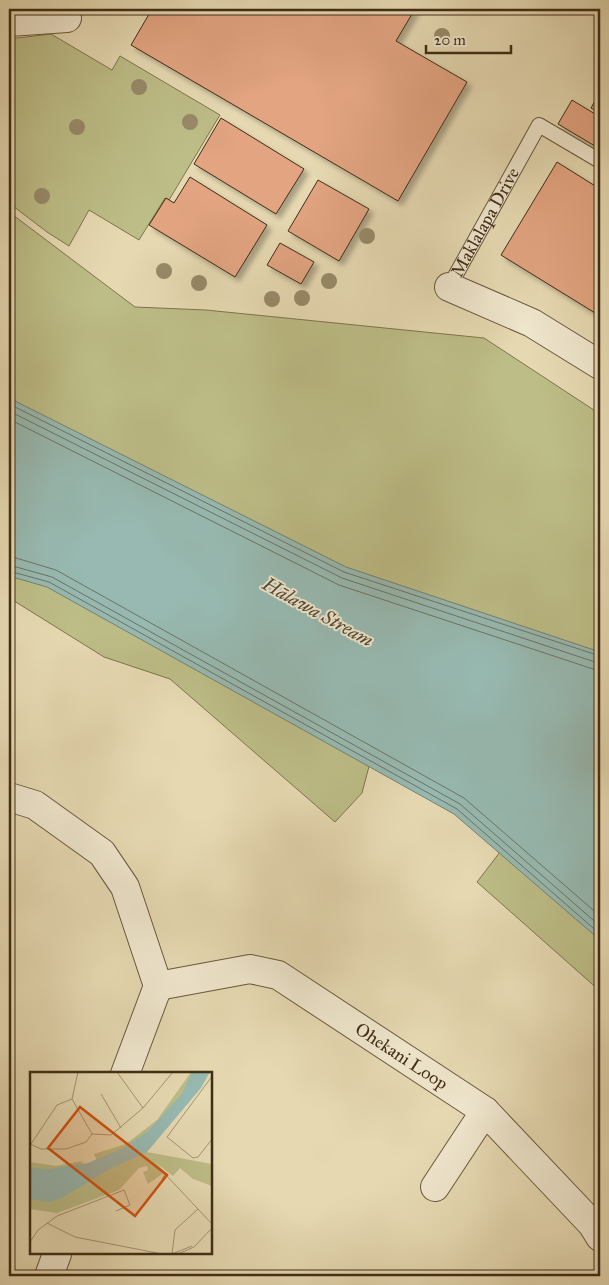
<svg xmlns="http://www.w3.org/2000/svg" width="609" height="1285" font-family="'IM FELL Great Primer',serif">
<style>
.green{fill:#bdbd87;stroke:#7e754e}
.water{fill:#97b9b1;stroke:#748173}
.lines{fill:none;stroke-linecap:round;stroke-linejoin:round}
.shore{stroke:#6c7364;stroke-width:1}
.building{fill:#e2a481;stroke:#402d16;filter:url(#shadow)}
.lane-casing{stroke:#6a583d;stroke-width:16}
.street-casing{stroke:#6a583d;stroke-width:30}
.lane{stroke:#efe6cd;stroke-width:14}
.street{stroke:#efe6cd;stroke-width:28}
.tree{fill:#988a69}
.labels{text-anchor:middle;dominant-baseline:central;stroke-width:4;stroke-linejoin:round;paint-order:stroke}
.street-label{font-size:18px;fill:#402d16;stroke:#efe6cd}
.water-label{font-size:19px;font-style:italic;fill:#514935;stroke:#efe6cd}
.inset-road{fill:none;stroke:#a49474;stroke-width:1}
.view{fill:#cf520e;fill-opacity:0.15;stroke:#cf520e;stroke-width:2.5}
.inset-edge{fill:none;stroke:#402d16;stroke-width:2.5}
</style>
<defs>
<filter id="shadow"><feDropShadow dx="4.5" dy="4.5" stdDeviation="2.5" flood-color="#0004"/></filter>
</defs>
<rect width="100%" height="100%" fill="#e6d9b2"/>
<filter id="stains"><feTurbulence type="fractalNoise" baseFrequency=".004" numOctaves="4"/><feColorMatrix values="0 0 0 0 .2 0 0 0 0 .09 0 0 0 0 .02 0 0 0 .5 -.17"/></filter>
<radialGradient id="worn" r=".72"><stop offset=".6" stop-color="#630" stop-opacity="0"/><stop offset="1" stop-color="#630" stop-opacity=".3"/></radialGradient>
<!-- green -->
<path class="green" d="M 51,34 L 112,70 L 120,56 L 220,115 L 169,200 L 165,198 L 139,240 L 89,210 L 69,246 L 47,232 L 9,203 L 9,39 Z
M 9,212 L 135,307 L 206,310 L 484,338 L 600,414 L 600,759 L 9,459 Z
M 9,547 L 375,744 L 362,793 L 335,822 L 170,679 L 104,657 L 11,599 L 9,599 Z
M 510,839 L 600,859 L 600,991 L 477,882 Z"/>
<!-- water -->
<path class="water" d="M 9,398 L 346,567 L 600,652 L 600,940 L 454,814 L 47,587 L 9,576 Z"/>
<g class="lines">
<!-- shore -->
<path class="shore" d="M 9,404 L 344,572 L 600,656
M 9,411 L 342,578 L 595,662 L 600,662
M 9,419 L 339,585 L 593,669 L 600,670
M 9,557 L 16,558 L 56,570 L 464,798 L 600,916
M 9,565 L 52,577 L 460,804 L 600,926
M 9,571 L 49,582 L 457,809 L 600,934"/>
</g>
<!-- building -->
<path class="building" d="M 152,9 L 415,9 L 396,41 L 467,82 L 398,201 L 131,45 Z
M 600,92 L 600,113 L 591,108 Z
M 572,100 L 600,117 L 600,149 L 558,124 Z
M 221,118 L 304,169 L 276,214 L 194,164 Z
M 557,162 L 600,189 L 600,316 L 501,255 Z
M 190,177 L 267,225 L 235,277 L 149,225 L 166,198 L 174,203 Z
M 318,180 L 369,209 L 339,261 L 288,231 Z
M 280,243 L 314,262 L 301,284 L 267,265 Z"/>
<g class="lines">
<defs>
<g id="lane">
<path id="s1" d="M 449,287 L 539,125 L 600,161"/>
</g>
<g id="street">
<path d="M 9,22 L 67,18"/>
<path d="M 449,287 L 532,323 L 600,365"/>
<path id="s2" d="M 9,797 L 35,805 L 102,853 L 125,887 L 158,986 L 250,969 L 278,975 L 485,1111 L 592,1224 L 600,1237"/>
<path d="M 125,1074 L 158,986"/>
<path d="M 435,1187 L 485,1111"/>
<path d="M 49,1276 L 57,1254"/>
</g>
</defs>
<!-- lane casing -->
<use href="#lane" class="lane-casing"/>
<!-- street casing -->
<use href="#street" class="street-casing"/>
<!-- lane -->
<use href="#lane" class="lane"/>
<!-- street -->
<use href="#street" class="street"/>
</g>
<!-- trees -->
<g class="tree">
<circle cx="442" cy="36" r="8"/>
<circle cx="139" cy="87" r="8"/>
<circle cx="190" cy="122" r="8"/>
<circle cx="77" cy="127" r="8"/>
<circle cx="42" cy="196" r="8"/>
<circle cx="367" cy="236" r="8"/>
<circle cx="164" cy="271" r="8"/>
<circle cx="329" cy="281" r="8"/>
<circle cx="199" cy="283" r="8"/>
<circle cx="302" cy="298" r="8"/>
<circle cx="272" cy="299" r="8"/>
</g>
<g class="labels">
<!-- street labels -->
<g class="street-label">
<text stroke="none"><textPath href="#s1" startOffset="74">Maklalapa Drive</textPath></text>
<text stroke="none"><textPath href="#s2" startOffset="525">Ohekani Loop</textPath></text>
</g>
<!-- water labels -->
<g class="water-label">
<text transform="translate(318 612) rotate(29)">Hālawa Stream</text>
</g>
</g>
<!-- overview -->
<g transform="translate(30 1072)">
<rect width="182" height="182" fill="#e6d9b2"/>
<path d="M 161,0 L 165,0 L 160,15 L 111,71 L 67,89 L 64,82 L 96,72 L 127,48 ZM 118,75 L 117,80 L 182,92 L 182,114 L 163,107 L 150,96 L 143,104 L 126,91 L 135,100 L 118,112 L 113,100 L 118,98 L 117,94 L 109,96 L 89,118 L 27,141 L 0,137 L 0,118 ZM 52,89 L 53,93 L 0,102 L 0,90 L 26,94 Z" fill="#bdbd87"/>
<path d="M 162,0 L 180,0 L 171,16 L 117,80 L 80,97 L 32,126 L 19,130 L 0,127 L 0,96 L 19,97 L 58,91 L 95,75 L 117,60 L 152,22 Z" fill="#97b9b1"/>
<path class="inset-road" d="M 48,0 L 42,27 L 62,62M 87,0 L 113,36M 183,3 L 137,65 L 163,86 L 168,85 L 183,66M 71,22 L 91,56M 0,72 L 11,77 L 36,77 L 56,70 L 62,62 L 81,63 L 113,36 L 143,0M 1,72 L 27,33 L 42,27M 132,107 L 135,102 L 183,153M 17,151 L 45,165 L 132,182M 0,170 L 8,158 L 27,144 L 94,118 L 100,133 L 86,139M 142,182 L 145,158 L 168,137M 142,182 L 162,174M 148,182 L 164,175 L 183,155"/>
<path class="view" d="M 50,35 L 137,103 L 105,144 L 18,76 Z"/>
<rect width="182" height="182" class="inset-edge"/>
</g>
<!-- margin -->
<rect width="609" height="1285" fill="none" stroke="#e6d9b2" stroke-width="30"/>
<rect x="10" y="10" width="589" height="1265" fill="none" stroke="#402d16" stroke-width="2.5"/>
<rect x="15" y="15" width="579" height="1255" fill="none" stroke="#402d16"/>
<!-- scale -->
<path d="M426 45v8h85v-8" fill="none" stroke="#402d16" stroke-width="2.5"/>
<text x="434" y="45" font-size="15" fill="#402d16" stroke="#efe6cd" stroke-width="4" paint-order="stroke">20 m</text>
<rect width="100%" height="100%" filter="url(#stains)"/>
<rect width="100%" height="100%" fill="url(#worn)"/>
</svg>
